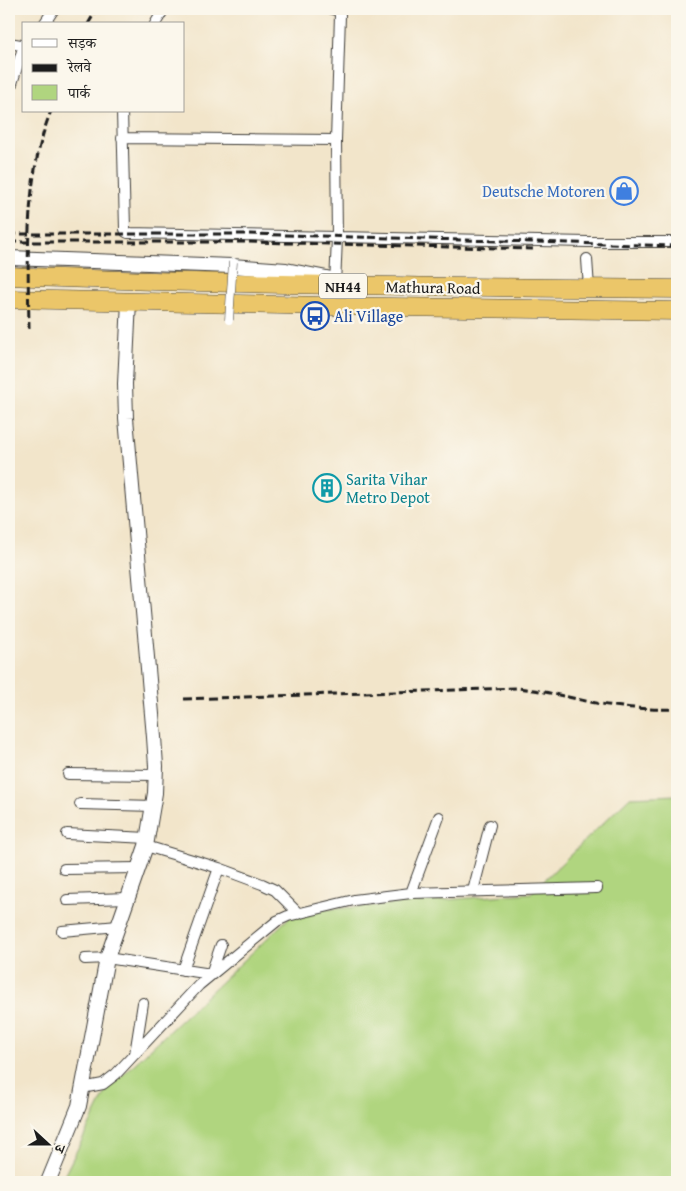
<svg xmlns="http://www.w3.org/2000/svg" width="686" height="1191" font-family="'Gentium Book Plus','Noto Serif Devanagari',serif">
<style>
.green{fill:#b0d57f;stroke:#66784e}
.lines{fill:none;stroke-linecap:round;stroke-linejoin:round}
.minor-casing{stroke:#3c3a36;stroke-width:12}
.tertiary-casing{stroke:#3c3a36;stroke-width:16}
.trunk-casing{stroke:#3c3a36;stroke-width:19}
.minor{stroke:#fff;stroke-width:10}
.tertiary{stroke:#fff;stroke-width:14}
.trunk{stroke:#ebc669;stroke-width:18}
.rail{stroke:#1c1c1c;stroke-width:3;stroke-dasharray:8 4;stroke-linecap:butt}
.pedestrian-bridge-casing{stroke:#3c3a36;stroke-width:9;stroke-linecap:butt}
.pedestrian-bridge{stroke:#fff;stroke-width:8}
.labels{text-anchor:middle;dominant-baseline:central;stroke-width:4.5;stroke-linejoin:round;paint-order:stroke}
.shield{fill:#fbf7ec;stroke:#5f5e5a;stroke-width:1}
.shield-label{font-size:15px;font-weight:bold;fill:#1c1c1c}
.shop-label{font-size:16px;fill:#366cbe;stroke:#fbf7ec;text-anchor:end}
.street-label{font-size:16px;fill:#1c1c1c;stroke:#fbf7ec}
.transit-label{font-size:16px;fill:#164399;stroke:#fbf7ec;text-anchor:start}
.culture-label{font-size:16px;fill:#0d838f;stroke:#fbf7ec;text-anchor:start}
</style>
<rect width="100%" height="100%" fill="#fbf7ec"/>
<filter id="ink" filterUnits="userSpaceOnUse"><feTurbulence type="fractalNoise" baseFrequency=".02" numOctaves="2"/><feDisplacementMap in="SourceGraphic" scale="10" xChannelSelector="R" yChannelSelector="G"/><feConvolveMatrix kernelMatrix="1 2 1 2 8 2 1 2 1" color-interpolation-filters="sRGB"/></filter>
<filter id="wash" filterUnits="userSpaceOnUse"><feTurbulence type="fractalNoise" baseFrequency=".0096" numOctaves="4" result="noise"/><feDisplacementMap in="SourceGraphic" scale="20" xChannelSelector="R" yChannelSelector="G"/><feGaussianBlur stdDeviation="1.12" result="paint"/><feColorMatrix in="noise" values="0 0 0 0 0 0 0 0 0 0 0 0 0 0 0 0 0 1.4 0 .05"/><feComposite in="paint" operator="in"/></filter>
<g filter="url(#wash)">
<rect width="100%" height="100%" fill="#f2e5ca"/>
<!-- green -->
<path class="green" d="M 677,795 L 677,1182 L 61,1182 L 107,1090 L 295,912 L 531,893 L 630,797 Z"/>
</g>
<g filter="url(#ink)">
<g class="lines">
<defs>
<path id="minor" d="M 332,9 L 339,11 L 340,15 L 336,140 L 337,238 L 335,285
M 44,24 L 54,9
M 155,24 L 164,9
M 9,43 L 21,45 L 23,48 L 9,93
M 122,111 L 125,229 L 126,232 L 128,233 L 588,242 L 677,242
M 122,138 L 336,140
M 587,259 L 589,288
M 68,774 L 156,775
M 80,804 L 154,806
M 67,834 L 148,838
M 146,846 L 219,868 L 262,884 L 275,890 L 299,914
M 64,869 L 139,868
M 473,891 L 490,825
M 411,893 L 439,817
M 67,900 L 128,898
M 62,931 L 118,926
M 85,959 L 107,958 L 211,974 L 221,945
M 183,970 L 219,868
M 135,1054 L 143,1003
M 82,1088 L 103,1084 L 116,1074 L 199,985 L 277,921 L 288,916 L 354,900 L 411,893 L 597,888"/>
<path id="tertiary" d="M 9,258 L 232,266 L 286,270 L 332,279
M 48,1182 L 79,1106 L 107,958 L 146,846 L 155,793 L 156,766 L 154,737 L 126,418 L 125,384 L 129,301"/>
<path id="trunk" d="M 9,276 C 232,285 454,287 677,289
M 9,299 L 324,306 L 677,311"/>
</defs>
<!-- minor casing -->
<use href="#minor" class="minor-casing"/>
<!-- tertiary casing -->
<use href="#tertiary" class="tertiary-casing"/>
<!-- trunk casing -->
<use href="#trunk" class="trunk-casing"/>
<!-- minor -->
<use href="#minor" class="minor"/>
<!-- tertiary -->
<use href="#tertiary" class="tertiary"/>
<!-- trunk -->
<use href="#trunk" class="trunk"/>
<!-- rail -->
<path class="rail" d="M 88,24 L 97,9
M 9,234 L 249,234 L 677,246
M 9,242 L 249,242 L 535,249
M 29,329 C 28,259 24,178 51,111
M 184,699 L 516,688 C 543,690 569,698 596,703 C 623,708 650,710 677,709"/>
<defs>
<path id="pedestrian-bridge" d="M 229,320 L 233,262"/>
</defs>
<!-- pedestrian-bridge casing -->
<use href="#pedestrian-bridge" class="pedestrian-bridge-casing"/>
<!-- pedestrian-bridge -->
<use href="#pedestrian-bridge" class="pedestrian-bridge"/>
</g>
</g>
<!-- icons -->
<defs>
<symbol id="shop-ring" viewBox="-11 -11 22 22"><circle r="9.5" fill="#fbf7ec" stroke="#3f7fe0" stroke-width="1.5"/><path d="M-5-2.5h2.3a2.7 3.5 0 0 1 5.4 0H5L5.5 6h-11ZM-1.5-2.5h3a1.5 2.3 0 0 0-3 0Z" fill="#3f7fe0"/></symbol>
<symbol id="bus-ring" viewBox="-11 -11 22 22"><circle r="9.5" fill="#fbf7ec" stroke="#1a4fb4" stroke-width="1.5"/><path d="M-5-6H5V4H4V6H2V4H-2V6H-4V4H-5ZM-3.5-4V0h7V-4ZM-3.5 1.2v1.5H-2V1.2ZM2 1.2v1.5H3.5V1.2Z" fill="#1a4fb4"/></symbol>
<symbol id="building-ring" viewBox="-11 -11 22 22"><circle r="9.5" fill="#fbf7ec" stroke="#0f9aa8" stroke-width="1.5"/><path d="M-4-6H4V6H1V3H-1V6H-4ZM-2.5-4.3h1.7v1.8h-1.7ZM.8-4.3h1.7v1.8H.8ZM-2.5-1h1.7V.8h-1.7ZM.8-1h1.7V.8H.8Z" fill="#0f9aa8"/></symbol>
</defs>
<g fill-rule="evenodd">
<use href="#shop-ring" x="608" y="175" width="32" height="32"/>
<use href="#bus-ring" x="299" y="300" width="32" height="32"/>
<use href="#building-ring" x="311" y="472" width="32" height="32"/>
</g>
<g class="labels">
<!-- shield labels -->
<rect class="shield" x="319" y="273.5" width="48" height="25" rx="4"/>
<g class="shield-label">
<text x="343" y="286">NH44</text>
</g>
<!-- shop labels -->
<g class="shop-label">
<text x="605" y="191">Deutsche Motoren</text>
</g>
<!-- street labels -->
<g class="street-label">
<text transform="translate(433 287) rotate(1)">Mathura Road</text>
</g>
<!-- transit labels -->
<g class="transit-label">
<text x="334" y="316">Ali Village</text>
</g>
<!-- culture labels -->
<g class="culture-label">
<text x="346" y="479">Sarita Vihar<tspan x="346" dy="18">Metro Depot</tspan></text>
</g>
</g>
<!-- margin -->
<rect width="686" height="1191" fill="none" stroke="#fbf7ec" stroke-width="30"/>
<!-- legend -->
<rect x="22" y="22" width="162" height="90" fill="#fbf7ec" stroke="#a29f99"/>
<rect x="32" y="39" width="25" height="8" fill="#ffffff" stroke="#a29f99"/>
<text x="68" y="48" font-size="15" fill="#1c1c1c">सड़क</text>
<rect x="32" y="64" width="25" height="8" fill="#1c1c1c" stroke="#a29f99"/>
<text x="68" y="72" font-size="15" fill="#1c1c1c">रेलवे</text>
<rect x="32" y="85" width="25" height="15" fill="#b0d57f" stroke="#a29f99"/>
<text x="68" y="98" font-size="15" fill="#1c1c1c">पार्क</text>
<!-- north arrow -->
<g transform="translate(48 1144) rotate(111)" stroke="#fbf7ec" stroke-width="4" paint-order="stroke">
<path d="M0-4L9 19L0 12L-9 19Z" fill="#1c1c1c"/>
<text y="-8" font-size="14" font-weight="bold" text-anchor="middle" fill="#1c1c1c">उ</text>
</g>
</svg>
